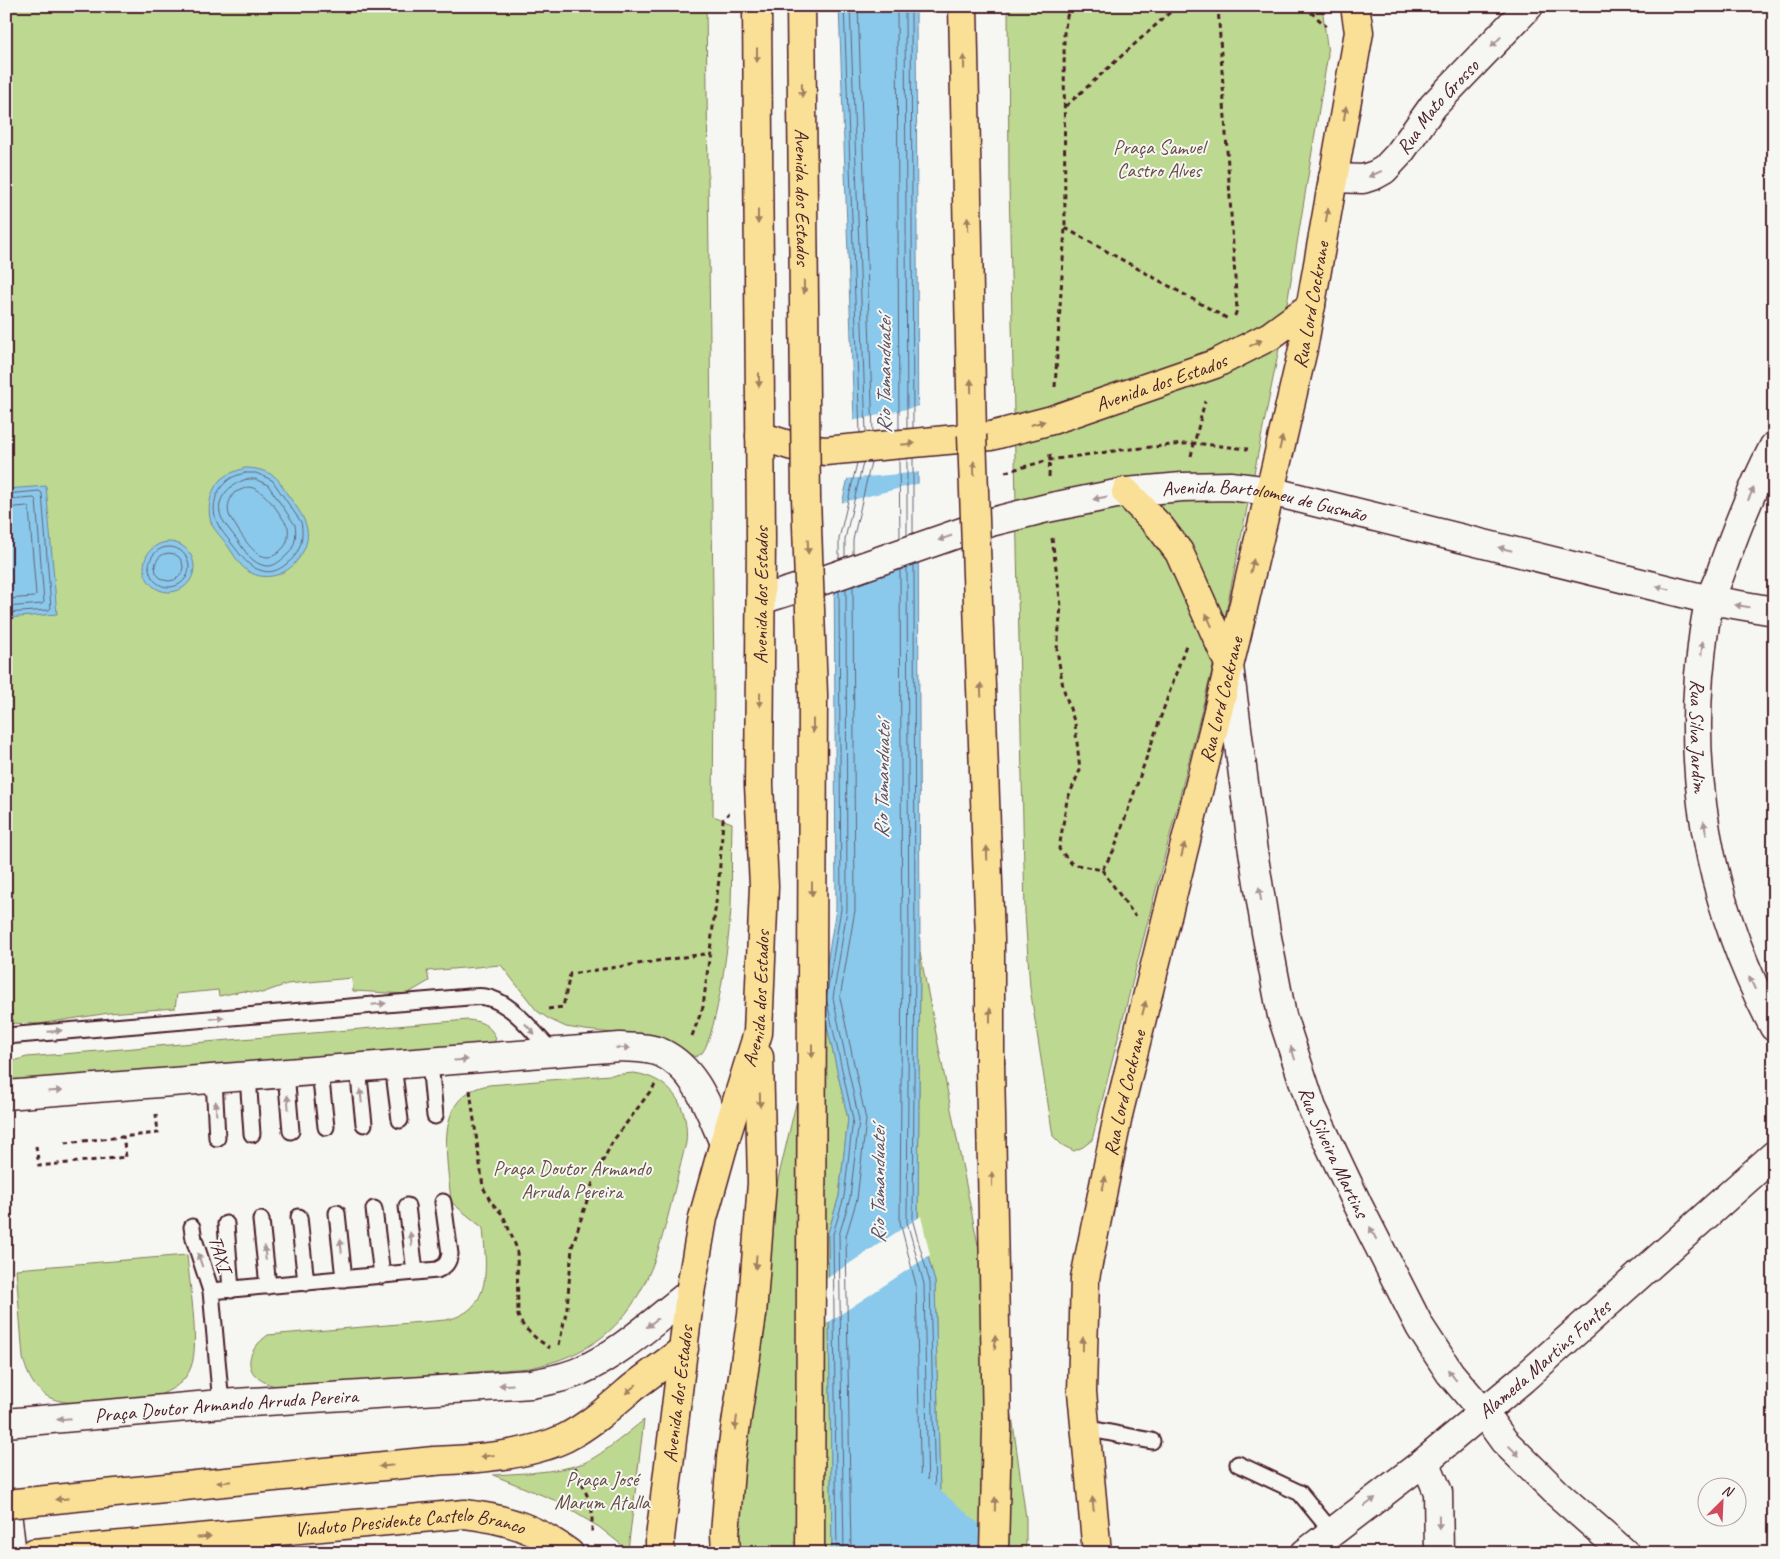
<svg xmlns="http://www.w3.org/2000/svg" width="1780" height="1559" font-family="Caveat,sans-serif">
<style>
.green{fill:#bdd890;stroke:#847c5e}
.water{fill:#8ac9eb;stroke:#70859e}
.pier{fill:#f6f6f2}
.lines{fill:none;stroke-linecap:round;stroke-linejoin:round}
.shore{stroke:#646378;stroke-width:1}
.river{stroke:#8ac9eb;stroke-width:61}
.lane-casing{stroke:#4a1f2b;stroke-width:19}
.street-casing{stroke:#4a1f2b;stroke-width:31}
.secondary-casing{stroke:#4a1f2b;stroke-width:31}
.highway-casing{stroke:#4a1f2b;stroke-width:31}
.path{stroke:#4a1f2b;stroke-width:3;stroke-dasharray:5 4;stroke-linecap:butt}
.lane{stroke:#f6f6f2;stroke-width:15}
.street{stroke:#f6f6f2;stroke-width:28}
.secondary{stroke:#f6f6f2;stroke-width:28}
.highway{stroke:#fadf96;stroke-width:28}
.highway-bridge-casing{stroke:#4a1f2b;stroke-width:31;stroke-linecap:butt}
.highway-bridge{stroke:#fadf96;stroke-width:28}
.oneway{fill:#a99598}
.oneway2{fill:#a27f60}
.labels{text-anchor:middle;dominant-baseline:central;stroke-width:4;stroke-linejoin:round;paint-order:stroke}
.street-label{font-size:20px;fill:#4a1f2b;stroke:#f6f6f2}
.park-label{font-size:20px;fill:#674d44;stroke:#f6f6f2}
.water-label{font-size:21px;font-style:italic;fill:#5d5265;stroke:#f6f6f2}
</style>
<rect width="100%" height="100%" fill="#f6f6f2"/>
<filter id="ink" filterUnits="userSpaceOnUse"><feTurbulence type="fractalNoise" baseFrequency=".02" numOctaves="2"/><feDisplacementMap in="SourceGraphic" scale="10" xChannelSelector="R" yChannelSelector="G"/><feConvolveMatrix kernelMatrix="1 2 1 2 8 2 1 2 1" color-interpolation-filters="sRGB"/></filter>
<g filter="url(#ink)">
<!-- green -->
<path class="green" d="M 6,6 L 706,6 L 714,680 L 713,816 L 732,823 C 731,851 732,879 731,907 C 730,933 717,1035 702,1053 C 701,1054 697,1056 695,1057 L 673,1045 L 650,1037 L 585,1030 L 566,1027 L 549,1019 L 537,1011 L 501,965 L 427,971 L 429,981 L 407,994 L 353,991 L 352,978 L 287,984 L 262,993 L 243,991 L 219,996 L 218,990 L 177,994 L 175,1008 L 109,1013 L 39,1024 L 6,1023 Z
M 1008,6 L 1322,6 L 1328,54 L 1283,329 L 1223,627 L 1092,1140 L 1083,1147 L 1074,1151 L 1062,1145 L 1053,1136 L 1030,988 L 1025,913 L 1009,183 Z
M 920,953 L 1012,1416 L 1026,1518 L 1026,1553 L 934,1553 L 940,1498 L 935,1282 L 918,1222 Z
M 821,999 L 848,1119 L 839,1196 L 828,1233 L 832,1553 L 720,1553 L 746,1313 Z
M 468,1020 C 481,1021 490,1025 496,1038 L 494,1043 L 6,1086 L 6,1068 L 16,1060 L 27,1057 Z
M 634,1073 C 670,1078 690,1106 686,1143 C 659,1245 653,1344 529,1368 L 280,1387 C 246,1381 239,1356 268,1335 L 446,1320 C 494,1310 486,1265 483,1228 L 451,1202 C 448,1160 431,1095 489,1085 Z
M 187,1255 C 189,1281 200,1344 191,1367 C 185,1383 172,1390 157,1396 C 139,1397 121,1399 103,1401 C 62,1405 35,1405 23,1358 L 16,1269 Z
M 644,1420 L 628,1550 L 599,1527 L 554,1500 L 493,1475 C 522,1473 553,1473 581,1464 C 599,1458 628,1432 644,1420 Z"/>
<!-- water -->
<path class="water" d="M 839,6 L 916,6 L 920,953 L 918,1221 L 935,1282 L 940,1498 L 934,1553 L 832,1553 L 828,1233 L 839,1196 L 848,1119 L 821,999 L 836,909 L 834,539 L 855,447 Z
M 245,468 C 255,468 264,470 274,476 C 279,479 283,488 287,494 C 303,515 317,533 299,558 C 286,578 258,584 241,565 C 236,559 232,552 228,546 C 223,539 216,532 212,525 C 206,510 210,490 221,479 C 228,473 237,471 245,468 Z
M 46,486 L 57,614 L 6,618 L 6,489 Z
M144 567a25 25 0 1 1 50 0a25 25 0 1 1-50 0Z"/>
<!-- pier -->
<path class="pier" d="M 920,406 L 921,472 L 845,479 L 853,447 L 852,421 Z
M 921,483 L 921,552 L 832,589 L 832,538 L 840,503 Z
M 921,1216 L 930,1255 L 826,1324 L 826,1279 Z"/>
<g class="lines">
<!-- shore -->
<path class="shore" d="M 844,6 L 860,433
M 850,6 L 866,432
M 858,6 L 873,432
M 897,6 L 899,429
M 905,6 L 907,429
M 911,6 L 913,428
M 913,458 L 913,533
M 899,459 L 900,538
M 907,459 L 907,535
M 245,473 L 256,473 L 272,480 L 301,522 C 304,536 301,552 290,561 C 282,568 273,574 263,571 C 248,568 241,555 232,544 C 227,537 220,530 217,522 C 211,509 215,492 225,483 C 230,477 238,475 245,473 Z
M 247,479 L 255,479 L 268,485 L 295,525 C 297,536 295,548 286,556 C 280,561 274,567 266,566 C 252,564 245,551 238,541 C 233,534 226,526 222,519 C 213,499 230,484 247,479 Z
M 248,487 C 264,487 280,514 288,527 C 289,535 288,544 282,549 C 260,574 241,533 230,517 C 226,508 229,500 234,493 Z
M 6,494 L 39,491 L 42,493 L 51,608 L 49,610 L 6,613
M 6,500 L 34,498 L 36,500 L 44,602 L 42,604 L 6,607
M 6,508 L 27,506 L 29,508 L 36,595 L 34,597 L 6,599
M149 567a20 20 0 1 1 40 0a20 20 0 1 1-40 0Z
M155 567a14 14 0 1 1 28 0a14 14 0 1 1-28 0Z
M 853,554 L 853,540 L 871,462
M 845,557 L 845,539 L 863,463
M 839,559 L 839,539 L 857,463
M 914,565 L 915,953 L 913,1222 L 930,1283 L 935,1498 L 930,1553
M 907,567 L 909,953 L 907,1222 L 924,1284 L 928,1498 L 923,1553
M 900,570 L 902,953 L 900,1222 L 916,1285 L 921,1497 L 916,1553
M 827,994 L 841,909 L 839,591
M 827,1002 L 853,1119 L 844,1197 L 833,1234 L 837,1553
M 844,1553 L 839,1235 L 850,1198 L 859,1120 L 833,998 L 847,910 L 846,588
M 851,1553 L 846,1236 L 857,1199 L 866,1120 L 840,998 L 855,910 L 853,586"/>
<!-- river -->
<path class="river" d="M 889,1487 L 966,1553"/>
<defs>
<path id="lane" d="M 6,1036 L 469,997 C 474,997 480,996 485,997 C 511,1001 535,1034 552,1052
M 430,1062 L 435,1116
M 393,1065 L 400,1120
M 358,1068 L 364,1124
M 320,1071 L 326,1127
M 286,1073 L 291,1131
M 248,1076 L 252,1134
M 214,1079 L 217,1138
M 407,1206 L 415,1272
M 374,1209 L 382,1276
M 337,1213 L 344,1279
M 299,1217 L 306,1283
M 261,1220 L 268,1286
M 226,1224 L 231,1290
M 192,1227 L 194,1239 L 211,1291 L 221,1404
M 211,1291 L 437,1270 C 446,1266 448,1263 450,1254 L 443,1202
M 1085,1428 L 1152,1441
M 1238,1464 L 1300,1493 L 1332,1532"/>
<g id="street">
<path id="s1" d="M 1333,178 L 1363,179 L 1375,175 L 1384,170 L 1399,154 L 1433,106 L 1529,6"/>
<path id="s2" d="M 1774,446 C 1753,486 1736,529 1721,572 C 1718,581 1713,590 1710,600 C 1703,624 1702,650 1699,675 C 1689,798 1716,918 1774,1027"/>
<path id="s3" d="M 1229,666 L 1252,845 L 1266,932 L 1282,1016 L 1312,1108 L 1358,1205 L 1420,1327 L 1450,1373 L 1483,1412 L 1504,1441 L 1557,1493 L 1625,1553"/>
<path d="M 6,1095 L 620,1047 C 633,1048 649,1047 662,1053 C 697,1070 709,1110 724,1143"/>
<path id="s4" d="M 6,1423 L 221,1404 L 531,1384 C 547,1381 565,1378 580,1371 C 621,1353 655,1320 690,1293"/>
<path d="M 1425,1461 L 1438,1492 L 1439,1553"/>
<path d="M 6,1504 L 11,1546 L 13,1553"/>
</g>
<g id="secondary">
<path id="s5" d="M 761,600 L 830,578 L 991,522 L 1047,508 L 1126,492 L 1182,487 L 1230,486 L 1270,491 L 1710,600 L 1774,611"/>
<path id="s6" d="M 1305,1553 L 1425,1461 L 1523,1379 L 1774,1155"/>
</g>
<g id="highway">
<path d="M 963,6 L 972,435"/>
<path id="s7" d="M 760,436 L 792,446 L 825,451 L 991,436 L 1052,420 L 1215,364 L 1270,336 L 1311,306"/>
<path d="M 1126,492 L 1160,527 L 1179,552 L 1229,664"/>
<path d="M 990,1064 L 997,1428 L 994,1553"/>
<path d="M 434,1461 C 475,1459 527,1456 565,1438 C 590,1425 610,1407 632,1388 C 649,1375 667,1362 684,1349"/>
<path id="s8" d="M 34,1553 L 465,1514 C 506,1519 535,1528 569,1553"/>
<path id="s9" d="M 660,1553 L 660,1538 L 690,1293 L 703,1218 L 724,1143 L 758,1033 L 764,886 L 759,785 L 761,540 L 757,6"/>
<path d="M 726,1553 L 725,1534 L 731,1458 L 752,1315 L 762,1183 L 759,1057"/>
<path id="s10" d="M 1097,1553 L 1082,1392 L 1085,1278 L 1119,1111 L 1236,638 L 1303,349 L 1359,32 L 1355,6"/>
</g>
</defs>
<!-- lane casing -->
<use href="#lane" class="lane-casing"/>
<!-- street casing -->
<use href="#street" class="street-casing"/>
<!-- secondary casing -->
<use href="#secondary" class="secondary-casing"/>
<!-- highway casing -->
<use href="#highway" class="highway-casing"/>
<!-- path -->
<path class="path" d="M 1218,6 L 1237,310 L 1234,318
M 1304,6 L 1326,26
M 1066,106 L 1177,6
M 1065,228 L 1230,320
M 1055,387 L 1065,228 L 1064,33 L 1069,6
M 1191,456 L 1205,401
M 1005,472 L 1049,460 L 1121,450 L 1194,443 L 1248,449
M 1049,477 L 1050,453
M 1052,538 L 1061,606 L 1057,650 L 1063,687 L 1075,724 L 1080,770 L 1067,800 L 1059,849 L 1072,864 L 1102,870 L 1114,850 L 1186,645
M 1102,870 L 1135,916
M 548,1009 L 563,1007 L 570,974 L 711,953
M 692,1036 L 703,1007 L 719,879 L 723,820 L 729,813
M 470,1090 L 483,1187 L 491,1202 L 503,1215 L 517,1249 L 518,1316 L 524,1327 L 537,1339 L 550,1348
M 65,1143 L 158,1133 L 156,1114
M 36,1146 L 39,1166 L 126,1157 L 123,1136
M 559,1345 L 567,1308 L 572,1247 L 595,1176 L 613,1141 L 655,1085
M 575,1467 L 592,1507 L 592,1532"/>
<!-- lane -->
<use href="#lane" class="lane"/>
<!-- street -->
<use href="#street" class="street"/>
<!-- secondary -->
<use href="#secondary" class="secondary"/>
<!-- highway -->
<use href="#highway" class="highway"/>
<defs>
<g id="highway-bridge">
<path id="s11" d="M 801,6 L 806,498 L 813,694 L 810,1553"/>
<path d="M 972,435 L 990,939 L 990,1064"/>
<path d="M 6,1504 L 434,1461"/>
</g>
</defs>
<!-- highway-bridge casing -->
<use href="#highway-bridge" class="highway-bridge-casing"/>
<!-- highway-bridge -->
<use href="#highway-bridge" class="highway-bridge"/>
</g>
<!-- one-way arrows -->
<defs><path id="oneway-solid" d="M-6-.8H1V-3.2L6.5 0L1 3.2V.8H-6Z" transform="scale(1.25)"/></defs>
<g class="oneway">
<use href="#oneway-solid" transform="translate(1496 42) rotate(133)"/>
<use href="#oneway-solid" transform="translate(1375 174) rotate(156)"/>
<use href="#oneway-solid" transform="translate(1751 494) rotate(-65)"/>
<use href="#oneway-solid" transform="translate(1100 498) rotate(168)"/>
<use href="#oneway-solid" transform="translate(945 538) rotate(161)"/>
<use href="#oneway-solid" transform="translate(1505 549) rotate(-166)"/>
<use href="#oneway-solid" transform="translate(1663 588) rotate(-166)"/>
<use href="#oneway-solid" transform="translate(1742 606) rotate(-171)"/>
<use href="#oneway-solid" transform="translate(1702 648) rotate(-84)"/>
<use href="#oneway-solid" transform="translate(1705 828) rotate(-100)"/>
<use href="#oneway-solid" transform="translate(1260 894) rotate(-99)"/>
<use href="#oneway-solid" transform="translate(1752 983) rotate(-115)"/>
<use href="#oneway-solid" transform="translate(379 1004) rotate(-5)"/>
<use href="#oneway-solid" transform="translate(217 1018) rotate(-5)"/>
<use href="#oneway-solid" transform="translate(530 1029) rotate(47)"/>
<use href="#oneway-solid" transform="translate(55 1031) rotate(-5)"/>
<use href="#oneway-solid" transform="translate(623 1048) rotate(1)"/>
<use href="#oneway-solid" transform="translate(1293 1053) rotate(-107)"/>
<use href="#oneway-solid" transform="translate(461 1060) rotate(-4)"/>
<use href="#oneway-solid" transform="translate(55 1091) rotate(-4)"/>
<use href="#oneway-solid" transform="translate(361 1096) rotate(-96)"/>
<use href="#oneway-solid" transform="translate(288 1102) rotate(-95)"/>
<use href="#oneway-solid" transform="translate(216 1108) rotate(-93)"/>
<use href="#oneway-solid" transform="translate(1373 1233) rotate(-117)"/>
<use href="#oneway-solid" transform="translate(411 1239) rotate(-97)"/>
<use href="#oneway-solid" transform="translate(341 1246) rotate(-96)"/>
<use href="#oneway-solid" transform="translate(265 1253) rotate(-96)"/>
<use href="#oneway-solid" transform="translate(200 1260) rotate(-109)"/>
<use href="#oneway-solid" transform="translate(652 1323) rotate(142)"/>
<use href="#oneway-solid" transform="translate(1452 1375) rotate(-128)"/>
<use href="#oneway-solid" transform="translate(506 1385) rotate(176)"/>
<use href="#oneway-solid" transform="translate(64 1419) rotate(175)"/>
<use href="#oneway-solid" transform="translate(1514 1451) rotate(44)"/>
<use href="#oneway-solid" transform="translate(1370 1502) rotate(-37)"/>
<use href="#oneway-solid" transform="translate(1439 1522) rotate(89)"/>
</g>
<g class="oneway2">
<use href="#oneway-solid" transform="translate(757 55) rotate(90)"/>
<use href="#oneway-solid" transform="translate(964 62) rotate(-91)"/>
<use href="#oneway-solid" transform="translate(802 90) rotate(89)"/>
<use href="#oneway-solid" transform="translate(1345 113) rotate(-81)"/>
<use href="#oneway-solid" transform="translate(1327 215) rotate(-80)"/>
<use href="#oneway-solid" transform="translate(758 217) rotate(90)"/>
<use href="#oneway-solid" transform="translate(968 224) rotate(-91)"/>
<use href="#oneway-solid" transform="translate(804 287) rotate(89)"/>
<use href="#oneway-solid" transform="translate(1256 343) rotate(-27)"/>
<use href="#oneway-solid" transform="translate(759 380) rotate(90)"/>
<use href="#oneway-solid" transform="translate(971 386) rotate(-91)"/>
<use href="#oneway-solid" transform="translate(1038 423) rotate(-15)"/>
<use href="#oneway-solid" transform="translate(1281 443) rotate(-77)"/>
<use href="#oneway-solid" transform="translate(908 444) rotate(-5)"/>
<use href="#oneway-solid" transform="translate(974 468) rotate(-92)"/>
<use href="#oneway-solid" transform="translate(808 547) rotate(88)"/>
<use href="#oneway-solid" transform="translate(1252 566) rotate(-77)"/>
<use href="#oneway-solid" transform="translate(1209 620) rotate(-114)"/>
<use href="#oneway-solid" transform="translate(981 690) rotate(-92)"/>
<use href="#oneway-solid" transform="translate(760 700) rotate(91)"/>
<use href="#oneway-solid" transform="translate(813 726) rotate(90)"/>
<use href="#oneway-solid" transform="translate(1183 850) rotate(-76)"/>
<use href="#oneway-solid" transform="translate(987 853) rotate(-92)"/>
<use href="#oneway-solid" transform="translate(812 889) rotate(90)"/>
<use href="#oneway-solid" transform="translate(1144 1008) rotate(-76)"/>
<use href="#oneway-solid" transform="translate(990 1015) rotate(-90)"/>
<use href="#oneway-solid" transform="translate(812 1051) rotate(90)"/>
<use href="#oneway-solid" transform="translate(760 1100) rotate(89)"/>
<use href="#oneway-solid" transform="translate(992 1179) rotate(-91)"/>
<use href="#oneway-solid" transform="translate(1104 1183) rotate(-78)"/>
<use href="#oneway-solid" transform="translate(756 1262) rotate(94)"/>
<use href="#oneway-solid" transform="translate(995 1342) rotate(-91)"/>
<use href="#oneway-solid" transform="translate(1083 1344) rotate(-89)"/>
<use href="#oneway-solid" transform="translate(631 1389) rotate(140)"/>
<use href="#oneway-solid" transform="translate(736 1423) rotate(98)"/>
<use href="#oneway-solid" transform="translate(487 1456) rotate(173)"/>
<use href="#oneway-solid" transform="translate(386 1466) rotate(174)"/>
<use href="#oneway-solid" transform="translate(224 1482) rotate(174)"/>
<use href="#oneway-solid" transform="translate(62 1499) rotate(174)"/>
<use href="#oneway-solid" transform="translate(995 1504) rotate(-89)"/>
<use href="#oneway-solid" transform="translate(1093 1504) rotate(-96)"/>
<use href="#oneway-solid" transform="translate(204 1537) rotate(-5)"/>
</g>
</g>
<g class="labels">
<!-- street labels -->
<g class="street-label">
<text stroke="none"><textPath href="#s1" startOffset="136">Rua Mato Grosso</textPath></text>
<text stroke="none"><textPath href="#s11" startOffset="191">Avenida dos Estados</textPath></text>
<text stroke="none"><textPath href="#s10" startOffset="1275">Rua Lord Cockrane</textPath></text>
<text stroke="none"><textPath href="#s7" startOffset="412">Avenida dos Estados</textPath></text>
<text stroke="none"><textPath href="#s5" startOffset="521">Avenida Bartolomeu de Gusmão</textPath></text>
<text stroke="none"><textPath href="#s9" startOffset="969">Avenida dos Estados</textPath></text>
<text stroke="none"><textPath href="#s10" startOffset="870">Rua Lord Cockrane</textPath></text>
<text stroke="none"><textPath href="#s2" startOffset="304">Rua Silva Jardim</textPath></text>
<text stroke="none"><textPath href="#s9" startOffset="565">Avenida dos Estados</textPath></text>
<text stroke="none"><textPath href="#s10" startOffset="465">Rua Lord Cockrane</textPath></text>
<text stroke="none"><textPath href="#s3" startOffset="500">Rua Silveira Martins</textPath></text>
<text transform="translate(220 1254) rotate(73)">TAXI</text>
<text stroke="none"><textPath href="#s6" startOffset="308">Alameda Martins Fontes</textPath></text>
<text stroke="none"><textPath href="#s9" startOffset="160">Avenida dos Estados</textPath></text>
<text stroke="none"><textPath href="#s4" startOffset="221">Praça Doutor Armando Arruda Pereira</textPath></text>
<text stroke="none"><textPath href="#s8" startOffset="378">Viaduto Presidente Castelo Branco</textPath></text>
</g>
<!-- park labels -->
<g class="park-label">
<text x="1159" y="147">Praça Samuel<tspan x="1159" dy="23">Castro Alves</tspan></text>
<text x="572" y="1168">Praça Doutor Armando<tspan x="572" dy="23">Arruda Pereira</tspan></text>
<text x="602" y="1479">Praça José<tspan x="602" dy="23">Marum Atalla</tspan></text>
</g>
<!-- water labels -->
<g class="water-label">
<text transform="translate(884 375) rotate(-90)">Rio Tamanduateí</text>
<text transform="translate(882 780) rotate(-89)">Rio Tamanduateí</text>
<text transform="translate(878 1185) rotate(-90)">Rio Tamanduateí</text>
</g>
</g>
<!-- margin -->
<rect width="1780" height="1559" fill="none" stroke="#f6f6f2" stroke-width="25"/>
<rect x="12" y="12" width="1755" height="1534" fill="none" stroke="#4a1f2b" stroke-width="2" filter="url(#ink)"/>
<!-- north arrow -->
<g transform="translate(1722 1502) rotate(24)"><circle r="24" fill="#f6f6f2" stroke="#b1a0a2"/>
<path d="M0-4L9 19L0 12L-9 19Z" fill="#d1495b"/>
<text y="-8" font-size="14" font-weight="bold" text-anchor="middle" fill="#4a1f2b">N</text>
</g>
</svg>
